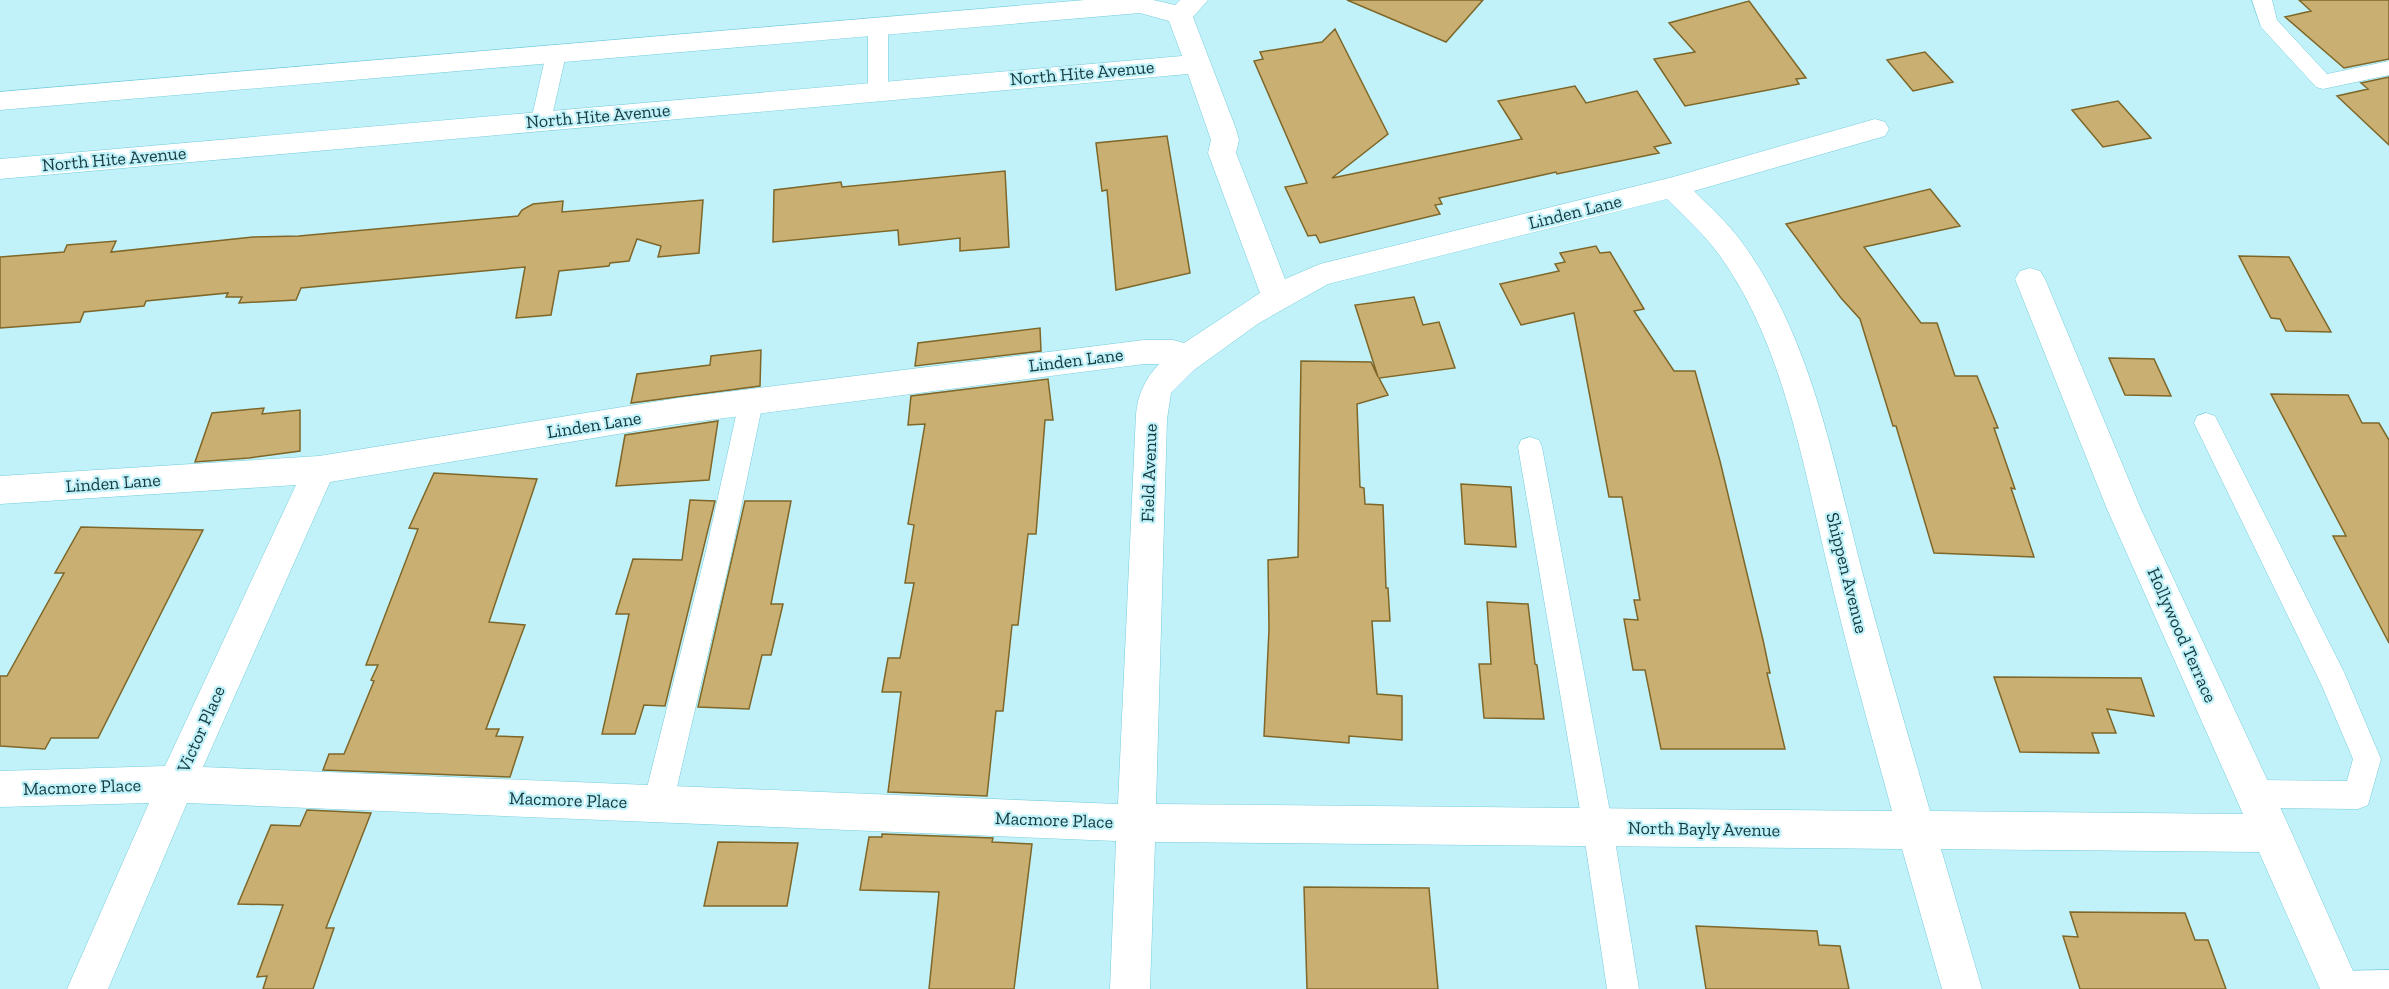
<svg xmlns="http://www.w3.org/2000/svg" width="2389" height="989" font-family="'Zilla Slab',serif">
<style>
.building{fill:#c9b072;stroke:#7e6728;stroke-width:1.5}
.lines{fill:none;stroke-linecap:round;stroke-linejoin:round}
.lane-casing{stroke:#76ccda;stroke-width:1}
.street-casing{stroke:#76ccda;stroke-width:1}
.lane{fill:#fff;fill-rule:evenodd}
.street{fill:#fff;fill-rule:evenodd}
.labels{text-anchor:middle;dominant-baseline:central;stroke-width:4.5;stroke-linejoin:round;paint-order:stroke}
.street-label{font-size:18px;fill:#14393f;stroke:#c1f2fa}
</style>
<rect width="100%" height="100%" fill="#c1f2fa"/>
<!-- building -->
<path class="building" d="M 1347,0 L 1483,0 L 1446,42 Z
M 2299,0 L 2389,0 L 2389,59 L 2344,68 L 2285,17 L 2311,11 Z
M 1749,1 L 1806,78 L 1796,79 L 1799,84 L 1685,106 L 1654,59 L 1695,52 L 1669,23 Z
M 1335,29 L 1388,134 L 1332,178 L 1522,139 L 1498,101 L 1575,86 L 1586,103 L 1637,91 L 1671,143 L 1654,147 L 1659,153 L 1557,174 L 1556,172 L 1439,198 L 1442,204 L 1435,205 L 1440,214 L 1320,243 L 1316,235 L 1308,236 L 1285,187 L 1307,183 L 1254,61 L 1263,59 L 1260,52 L 1322,42 Z
M 1925,52 L 1953,82 L 1913,91 L 1887,60 Z
M 2389,77 L 2389,145 L 2337,96 L 2368,89 L 2361,83 Z
M 2118,101 L 2151,138 L 2103,147 L 2072,110 Z
M 1167,136 L 1190,273 L 1116,290 L 1107,190 L 1102,191 L 1096,143 Z
M 1005,171 L 1009,247 L 960,251 L 960,238 L 899,245 L 898,230 L 773,242 L 774,190 L 841,182 L 842,187 Z
M 1930,189 L 1960,226 L 1864,247 L 1921,323 L 1937,323 L 1955,376 L 1977,376 L 1998,428 L 1994,428 L 2015,489 L 2011,488 L 2034,557 L 1934,553 L 1896,426 L 1893,426 L 1860,319 L 1841,298 L 1786,224 Z
M 703,200 L 699,253 L 658,257 L 661,246 L 637,239 L 629,261 L 610,263 L 609,266 L 559,271 L 551,315 L 516,318 L 525,267 L 301,288 L 296,300 L 239,303 L 242,297 L 226,297 L 228,293 L 146,301 L 144,306 L 84,312 L 80,322 L 0,328 L 0,257 L 64,252 L 67,245 L 116,241 L 111,252 L 253,237 L 299,236 L 518,216 L 522,210 L 533,204 L 563,201 L 562,212 Z
M 1596,246 L 1600,253 L 1610,252 L 1644,309 L 1634,311 L 1674,371 L 1695,371 L 1720,461 L 1763,640 L 1770,673 L 1767,673 L 1785,749 L 1661,749 L 1645,670 L 1633,670 L 1624,619 L 1638,620 L 1634,600 L 1640,600 L 1622,497 L 1609,497 L 1574,313 L 1521,325 L 1500,284 L 1559,271 L 1555,264 L 1565,262 L 1560,253 Z
M 2239,256 L 2289,257 L 2331,332 L 2286,331 L 2280,319 L 2271,318 Z
M 1414,297 L 1423,325 L 1439,322 L 1455,368 L 1379,378 L 1388,395 L 1357,404 L 1360,487 L 1364,488 L 1365,504 L 1383,505 L 1386,588 L 1388,588 L 1390,621 L 1372,621 L 1377,694 L 1402,696 L 1402,740 L 1349,736 L 1349,743 L 1264,736 L 1269,629 L 1268,560 L 1298,557 L 1301,361 L 1371,362 L 1378,377 L 1355,305 Z
M 1040,328 L 1041,351 L 915,366 L 918,343 Z
M 761,350 L 760,386 L 631,403 L 637,374 L 710,365 L 711,356 Z
M 2109,358 L 2154,359 L 2171,396 L 2125,395 Z
M 1048,379 L 1053,420 L 1045,420 L 1036,534 L 1028,534 L 1018,625 L 1012,625 L 1003,711 L 996,711 L 987,796 L 888,792 L 901,692 L 882,692 L 888,658 L 900,658 L 914,583 L 905,583 L 914,525 L 908,524 L 925,424 L 908,425 L 911,396 Z
M 2271,394 L 2348,395 L 2362,423 L 2379,423 L 2389,440 L 2389,643 L 2333,536 L 2346,536 Z
M 264,408 L 262,414 L 300,410 L 300,451 L 249,458 L 195,462 L 212,413 Z
M 718,421 L 709,480 L 616,486 L 625,435 Z
M 434,473 L 537,479 L 489,622 L 525,625 L 486,729 L 499,729 L 496,736 L 523,737 L 510,777 L 323,770 L 329,754 L 344,754 L 374,681 L 371,680 L 378,665 L 366,665 L 418,529 L 409,528 Z
M 1461,484 L 1511,487 L 1516,547 L 1465,544 Z
M 690,500 L 715,501 L 665,706 L 644,705 L 635,734 L 602,734 L 629,614 L 616,614 L 633,559 L 682,560 Z
M 745,501 L 791,501 L 771,604 L 783,604 L 771,655 L 762,655 L 749,709 L 698,707 Z
M 81,527 L 203,530 L 98,738 L 51,738 L 45,749 L 0,746 L 0,676 L 7,676 L 64,573 L 55,573 Z
M 1487,602 L 1528,604 L 1535,664 L 1537,665 L 1544,719 L 1484,718 L 1479,664 L 1491,664 Z
M 1994,677 L 2141,678 L 2154,716 L 2107,709 L 2116,733 L 2092,733 L 2099,753 L 2020,752 Z
M 307,810 L 371,813 L 326,928 L 334,928 L 313,989 L 263,989 L 267,976 L 257,977 L 283,905 L 238,904 L 271,825 L 300,826 Z
M 882,834 L 993,838 L 992,842 L 1032,844 L 1014,989 L 929,989 L 939,892 L 860,890 L 869,837 L 882,837 Z
M 718,842 L 798,843 L 787,906 L 704,906 Z
M 1304,887 L 1429,888 L 1438,989 L 1307,989 Z
M 2070,912 L 2185,913 L 2195,940 L 2208,940 L 2226,989 L 2080,989 L 2063,936 L 2078,937 Z
M 1696,926 L 1817,931 L 1819,945 L 1840,946 L 1849,989 L 1706,989 Z"/>
<g class="lines">
<defs>
<path id="lane" d="M 2252,0 L 2272,0 L 2277,20 L 2327,74 L 2389,61 L 2389,75 L 2323,89 L 2316,87 L 2261,27 Z
M 878,19 L 885,21 L 888,26 L 888,91 L 885,96 L 878,98 L 871,96 L 868,91 L 868,26 L 871,21 Z
M 556,47 L 563,49 L 566,54 L 551,121 L 548,126 L 541,128 L 534,126 L 531,121 L 546,54 L 549,49 Z
M 751,392 L 760,395 L 763,402 L 732,551 L 673,804 L 668,814 L 658,818 L 648,814 L 643,804 L 706,551 L 739,402 L 742,395 Z
M 2206,413 L 2215,416 L 2344,672 L 2381,759 L 2368,805 L 2358,809 L 2254,808 L 2244,804 L 2239,794 L 2244,784 L 2254,780 L 2347,781 L 2353,759 L 2322,686 L 2194,423 L 2197,416 Z
M 1530,437 L 1539,440 L 1542,447 L 1613,828 L 1639,989 L 1607,989 L 1583,828 L 1518,447 L 1521,440 Z
M 2389,970 L 2389,989 L 2325,989 L 2324,987 L 2329,976 L 2340,971 Z"/>
<path id="street" d="M 1085,0 L 1153,0 L 1175,5 L 1180,0 L 1208,0 L 1193,17 L 1236,129 L 1239,140 L 1236,153 L 1285,279 L 1320,264 L 1673,177 L 1875,119 L 1885,122 L 1889,129 L 1885,136 L 1694,191 C 1710,207 1727,222 1741,241 C 1811,336 1833,459 1862,571 C 1883,651 1907,731 1930,811 L 2243,814 L 2107,509 L 2015,279 L 2020,271 L 2030,268 L 2040,271 L 2045,279 L 2141,509 L 2286,820 L 2361,989 L 2320,989 L 2259,852 L 1941,849 L 1982,989 L 1942,989 L 1902,849 L 1155,842 L 1150,989 L 1110,989 L 1116,841 L 187,803 L 108,989 L 67,989 L 149,803 L 0,807 L 0,771 L 165,766 L 296,485 L 0,504 L 0,476 L 319,456 L 678,398 L 1144,340 L 1173,340 L 1184,343 L 1260,293 L 1208,153 L 1211,140 L 1188,74 L 0,179 L 0,159 L 1182,56 L 1169,21 L 1140,13 L 0,110 L 0,92 ZM 1667,199 C 1685,217 1705,235 1720,256 C 1783,343 1803,465 1828,568 C 1847,650 1870,730 1892,811 L 1156,804 L 1167,419 L 1171,393 L 1194,370 L 1259,323 L 1328,284 ZM 1144,364 L 1159,364 C 1145,379 1138,394 1136,414 L 1118,804 L 203,767 L 330,482 L 678,424 Z"/>
</defs>
<!-- lane casing -->
<use href="#lane" class="lane-casing"/>
<!-- street casing -->
<use href="#street" class="street-casing"/>
<!-- lane -->
<use href="#lane" class="lane"/>
<!-- street -->
<use href="#street" class="street"/>
</g>
<g class="labels">
<!-- street labels -->
<g class="street-label">
<text transform="translate(1082 73) rotate(-5)">North Hite Avenue</text>
<text transform="translate(598 116) rotate(-5)">North Hite Avenue</text>
<text transform="translate(114 159) rotate(-5)">North Hite Avenue</text>
<text transform="translate(1575 212) rotate(-14)">Linden Lane</text>
<text transform="translate(1076 360) rotate(-7)">Linden Lane</text>
<text transform="translate(594 425) rotate(-9)">Linden Lane</text>
<text transform="translate(1149 473) rotate(-88)">Field Avenue</text>
<text transform="translate(113 483) rotate(-4)">Linden Lane</text>
<text transform="translate(1847 573) rotate(76)">Shippen Avenue</text>
<text transform="translate(2182 635) rotate(66)">Hollywood Terrace</text>
<text transform="translate(201 729) rotate(-66)">Victor Place</text>
<text transform="translate(82 787) rotate(-2)">Macmore Place</text>
<text transform="translate(568 800) rotate(2)">Macmore Place</text>
<text transform="translate(1054 820) rotate(2)">Macmore Place</text>
<text transform="translate(1704 829) rotate(1)">North Bayly Avenue</text>
</g>
</g>
</svg>
